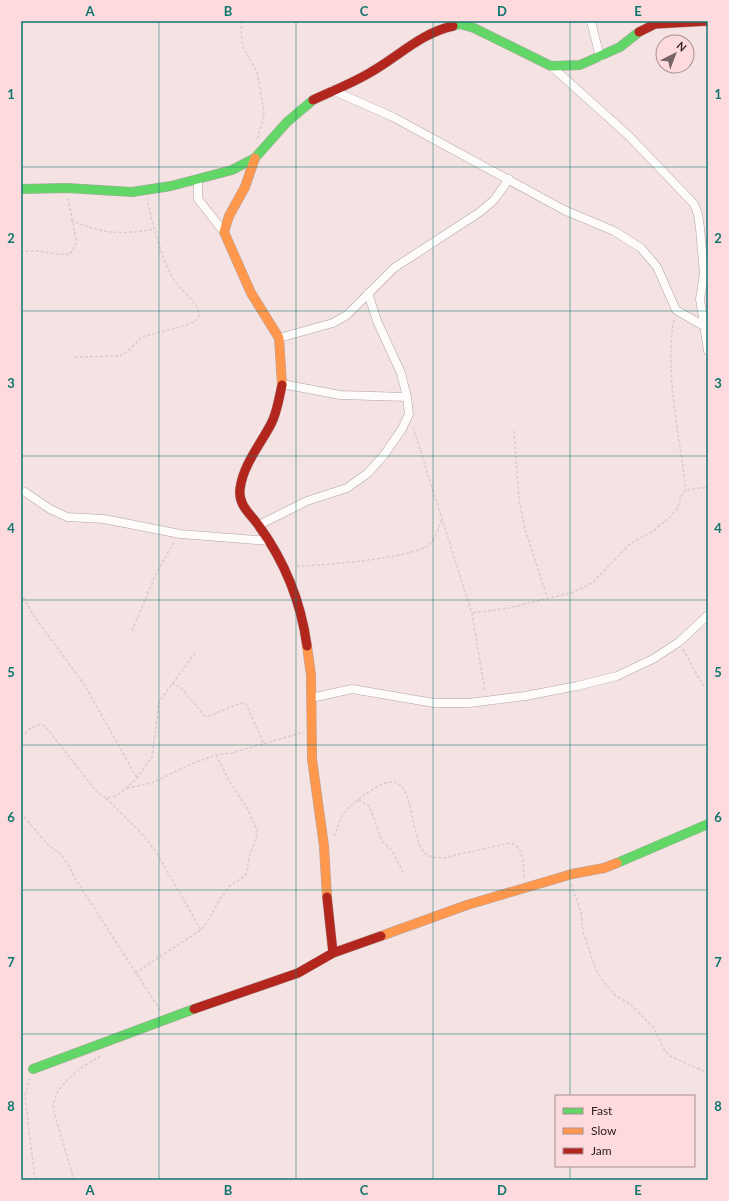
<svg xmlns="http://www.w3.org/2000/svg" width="729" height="1201" font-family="Lato,sans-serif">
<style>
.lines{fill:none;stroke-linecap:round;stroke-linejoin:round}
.street-casing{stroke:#b2a3a4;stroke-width:9}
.fast-casing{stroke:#b2a3a4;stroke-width:10}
.slow-casing{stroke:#b2a3a4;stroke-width:10}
.jam-casing{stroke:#b2a3a4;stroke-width:10}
.path{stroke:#d5cecf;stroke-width:1.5;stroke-dasharray:3 2;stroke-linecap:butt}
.street{stroke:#fefbfb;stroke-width:8}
.fast{stroke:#63d668;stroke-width:9}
.slow{stroke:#ff974d;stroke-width:9}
.jam{stroke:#b3261e;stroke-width:9}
.grid{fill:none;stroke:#0f766e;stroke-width:1;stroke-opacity:0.55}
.neatline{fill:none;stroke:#0f766e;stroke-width:1.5}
.grid-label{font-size:13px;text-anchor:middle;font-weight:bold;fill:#0f766e}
</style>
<rect width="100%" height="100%" fill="#f5e2e3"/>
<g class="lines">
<defs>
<path id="street" d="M 591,21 L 600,57
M 551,66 L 629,136 L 694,204 L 698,214 L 700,228 L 704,274 L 700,299 L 708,351
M 332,90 L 393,117 L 564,210 L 614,231 L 641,248 L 657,267 L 676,310 L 702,325
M 198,180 L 198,199 L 224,232
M 279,338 L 333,323 L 347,315 L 394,268 L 480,212 L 494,200 L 509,179
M 282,384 L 340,395 L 407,397
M 25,492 L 50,509 L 67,517 L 104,519 L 180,534 L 269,541
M 259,525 L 307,501 L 347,488 L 368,473 L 384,455 L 402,429 L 409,414 L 407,397 L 401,373 L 377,321 L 368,293
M 311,698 L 352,689 L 434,703 L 469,703 L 525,696 L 577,686 L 617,676 L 653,659 L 679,642 L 708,615"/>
<path id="fast" d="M 453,26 L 460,24 L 474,28 L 551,66 L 580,65 L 620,47 L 639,32
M 21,189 L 67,188 L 132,192 L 171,186 L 232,170 L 255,158 L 287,122 L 313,100
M 617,863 L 708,824
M 33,1069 L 194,1009"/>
<path id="slow" d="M 255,158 L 245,187 L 229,216 L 224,232 L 251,293 L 279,338 L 282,385
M 307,646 L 311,675 L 312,759 L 324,846 L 327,897
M 381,936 L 467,905 L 572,874 L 604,868 L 617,863"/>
<path id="jam" d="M 639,32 L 655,24 L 708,21
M 313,100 C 332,91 353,83 371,72 C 399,56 421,33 453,26
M 282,385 C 279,398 277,413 271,424 C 260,445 243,465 240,489 C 238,506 251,514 259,526 C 285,562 301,602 307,646
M 327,897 L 333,953
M 194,1009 L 298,973 L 333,953 L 381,936"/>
</defs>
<!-- street casing -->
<use href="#street" class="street-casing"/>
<!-- fast casing -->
<use href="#fast" class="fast-casing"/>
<!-- slow casing -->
<use href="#slow" class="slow-casing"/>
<!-- jam casing -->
<use href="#jam" class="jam-casing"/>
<!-- path -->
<path class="path" d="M 242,21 L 241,32 L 243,47 L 257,72 L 264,111 L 263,120 L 257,140
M 71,220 C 102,234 122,235 155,229
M 21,253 C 38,246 54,257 70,254 L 76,244 L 76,239 L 68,198
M 674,320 C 664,371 680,438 686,490
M 75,357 L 120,356 L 129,350 L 142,337 L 190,324 C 195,321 200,319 199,313 C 196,300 180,290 173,278 C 161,257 152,223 147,199
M 413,427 L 472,614 L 485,691
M 514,431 L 519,499 L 525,529 L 547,597
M 297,566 C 320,566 416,558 430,544 C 436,537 439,527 442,519
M 21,593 L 33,615 L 84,684 L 137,778
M 473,613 L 509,608 L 574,592 L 592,583 L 631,543 L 653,531 L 669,518 L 678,508 L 681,496 L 686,490 L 708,487
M 132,631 L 156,574 L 174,542
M 683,649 L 702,684 L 706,687 L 708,686
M 172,683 L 181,688 L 205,716 L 209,716 L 241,703 L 246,704 L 264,744
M 21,737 C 28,731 35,722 45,726 L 97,792 L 106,798 L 116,796 L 125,789 L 137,778 L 152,757 L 159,702 L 195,653
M 127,788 L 152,783 L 191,764 L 216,755 L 232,753 L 303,732
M 106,798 L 143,835 L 156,852 L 201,930
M 358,800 L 368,805 L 371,810 L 382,841 L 393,852 L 404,874
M 21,813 L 48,845 L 61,854 L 69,866 L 76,880 L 160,1010
M 334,836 C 338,829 339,820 344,813 C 352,803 364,795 375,788 C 419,760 406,837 426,854 C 430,858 437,857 443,858 L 510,843 C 524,845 523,866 524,877
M 571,884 L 581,912 L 583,932 L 589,949 L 595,968 L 602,980 L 616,996 L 630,1004 L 654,1028 L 665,1051 L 670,1056 L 708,1073
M 135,973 L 201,930 C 212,917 217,901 228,888 C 233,882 241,880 246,875 L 250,854 L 256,839 L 257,830 L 247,808 L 230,782 L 216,755
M 30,1078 L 25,1096 L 35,1180
M 74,1180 L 53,1108 C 55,1083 81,1068 100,1056"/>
<!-- street -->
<use href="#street" class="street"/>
<!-- fast -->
<use href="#fast" class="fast"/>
<!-- slow -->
<use href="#slow" class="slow"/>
<!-- jam -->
<use href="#jam" class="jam"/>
</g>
<!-- grid -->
<path class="grid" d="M 159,21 L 159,1180M 296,21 L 296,1180M 433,21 L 433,1180M 570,21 L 570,1096M 21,167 L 708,167M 21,311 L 708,311M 21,456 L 708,456M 21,600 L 708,600M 21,745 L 708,745M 21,890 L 708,890M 21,1034 L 708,1034M 570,1166 L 570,1180"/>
<!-- border -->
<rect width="729" height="1201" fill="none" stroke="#fddadd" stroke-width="44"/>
<!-- legend -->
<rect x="555" y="1095" width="140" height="72" fill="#fddadd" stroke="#ab9092"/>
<rect x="563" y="1108" width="20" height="6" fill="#63d668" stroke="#ab9092"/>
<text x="591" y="1115" font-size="12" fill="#302022">Fast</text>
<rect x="563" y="1128" width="20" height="6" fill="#ff974d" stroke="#ab9092"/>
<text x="591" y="1135" font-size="12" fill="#302022">Slow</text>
<rect x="563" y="1148" width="20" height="6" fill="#b3261e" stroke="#ab9092"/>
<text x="591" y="1155" font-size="12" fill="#302022">Jam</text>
<!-- north arrow -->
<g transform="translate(675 54) rotate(42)"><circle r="19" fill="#fddadd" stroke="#ab9092"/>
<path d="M0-3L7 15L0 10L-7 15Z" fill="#756466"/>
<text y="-6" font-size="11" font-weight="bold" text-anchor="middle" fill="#302022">N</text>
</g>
<rect x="22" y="22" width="685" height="1157" class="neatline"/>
<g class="grid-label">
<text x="90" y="16">A</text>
<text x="228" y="16">B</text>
<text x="364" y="16">C</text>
<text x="502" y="16">D</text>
<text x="638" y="16">E</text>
<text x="11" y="99">1</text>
<text x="718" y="99">1</text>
<text x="11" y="243">2</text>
<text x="718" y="243">2</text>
<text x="11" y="388">3</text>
<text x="718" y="388">3</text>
<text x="11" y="533">4</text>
<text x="718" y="533">4</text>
<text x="11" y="677">5</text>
<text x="718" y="677">5</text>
<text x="11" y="822">6</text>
<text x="718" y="822">6</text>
<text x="11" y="967">7</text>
<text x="718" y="967">7</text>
<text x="11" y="1111">8</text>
<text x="718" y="1111">8</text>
<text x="90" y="1195">A</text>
<text x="228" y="1195">B</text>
<text x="364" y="1195">C</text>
<text x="502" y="1195">D</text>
<text x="638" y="1195">E</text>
</g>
</svg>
